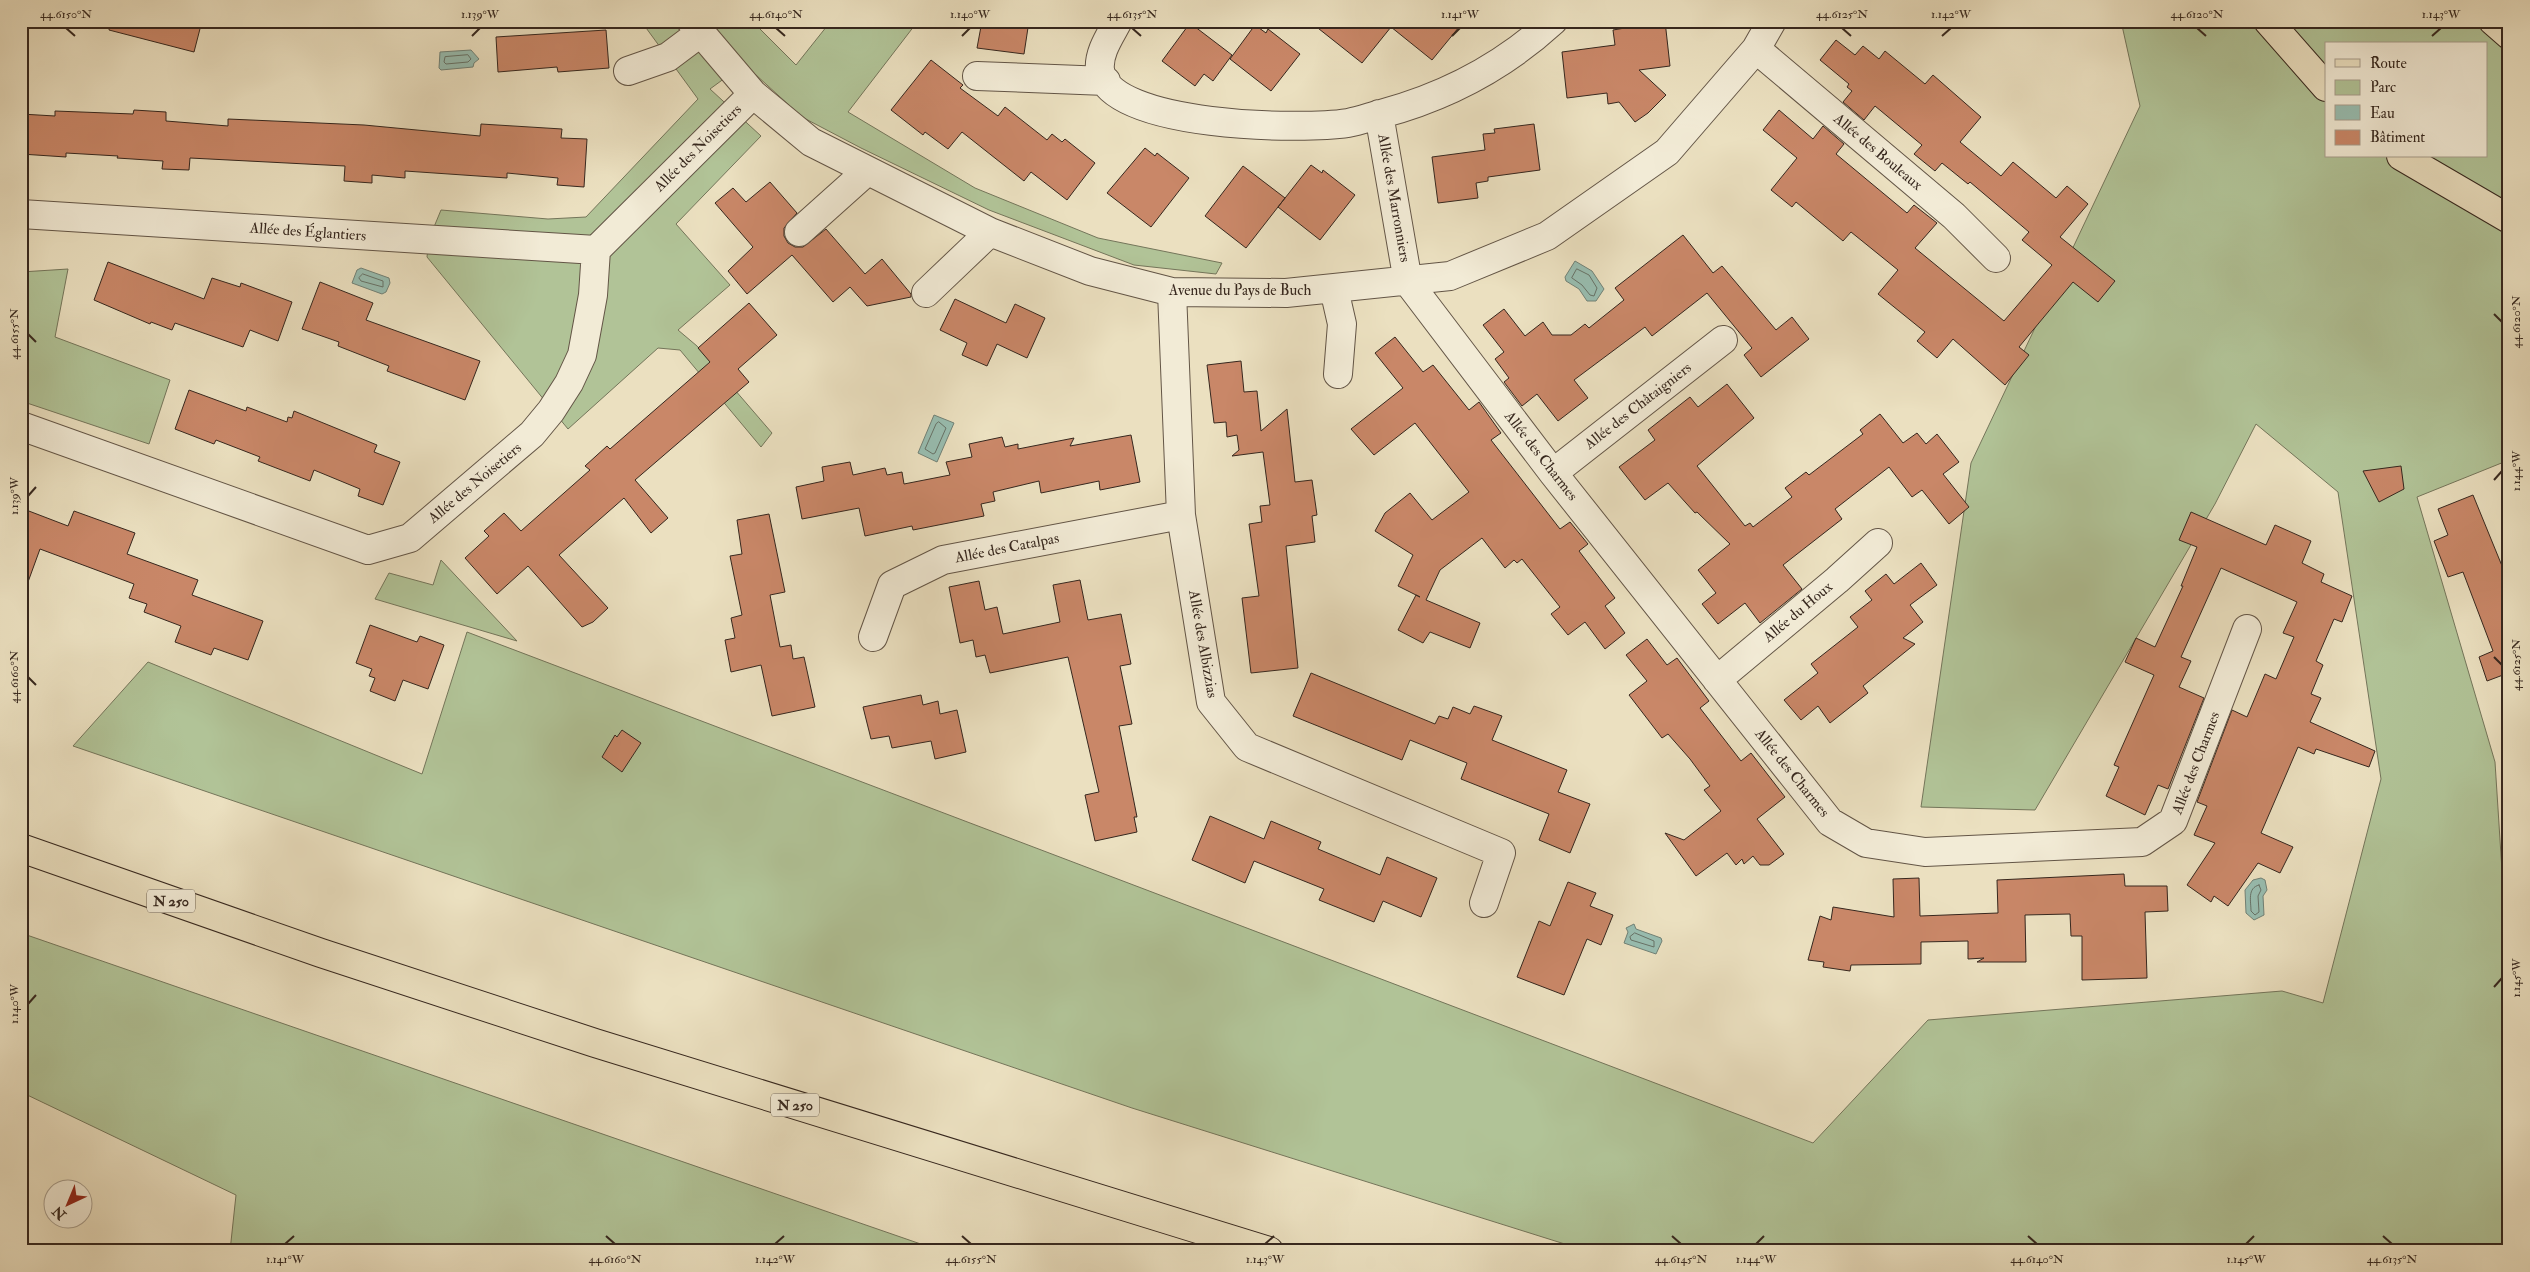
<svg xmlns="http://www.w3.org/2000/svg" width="2530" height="1272" font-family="'IM FELL Double Pica',serif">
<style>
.green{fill:#b1c397;stroke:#74755a;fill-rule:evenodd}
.water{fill:#98bdb0;stroke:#718176}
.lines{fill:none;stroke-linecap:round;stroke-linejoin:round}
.shore{stroke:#677267;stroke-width:1}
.building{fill:#c98768;stroke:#36271e}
.minor-casing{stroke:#635546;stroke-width:30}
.major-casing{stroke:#36271e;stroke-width:30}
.minor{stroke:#f2ebd6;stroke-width:28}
.major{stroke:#ebe0c0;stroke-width:28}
.ticks{fill:none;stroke:#36271e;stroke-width:2}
.labels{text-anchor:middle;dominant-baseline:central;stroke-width:4.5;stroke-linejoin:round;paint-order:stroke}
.shield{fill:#f2ebd6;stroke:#6e6255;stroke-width:1}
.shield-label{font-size:14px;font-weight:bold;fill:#36271e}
.street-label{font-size:15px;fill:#36271e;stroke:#f2ebd6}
.neatline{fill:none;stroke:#36271e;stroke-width:2}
.ticks-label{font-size:12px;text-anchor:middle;fill:#36271e}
</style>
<rect width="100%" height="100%" fill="#ebe0c0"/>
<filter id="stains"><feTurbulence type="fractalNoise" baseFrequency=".004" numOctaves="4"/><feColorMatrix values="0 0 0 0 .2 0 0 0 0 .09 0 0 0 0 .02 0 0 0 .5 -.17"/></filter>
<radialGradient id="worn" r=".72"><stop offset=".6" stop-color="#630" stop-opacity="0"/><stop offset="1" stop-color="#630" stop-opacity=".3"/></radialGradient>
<!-- green -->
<path class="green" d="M 641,21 L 752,21 L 796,65 L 831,21 L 918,21 L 848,112 L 975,188 L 1098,238 L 1222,263 L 1216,274 L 1134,265 L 989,210 L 861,148 L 802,117 L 744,64 L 710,89 L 761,136 L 676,224 L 730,285 L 678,330 L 697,346 L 772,433 L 761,447 L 680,350 L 658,348 L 568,429 L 427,257 L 429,239 L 441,210 L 548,219 L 586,217 L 698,99 Z
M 2121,21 L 2509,21 L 2509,455 L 2504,462 L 2417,497 L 2495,762 L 2509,980 L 2509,1251 L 1587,1251 L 1132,1108 L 73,746 L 148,662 L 422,774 L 467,632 L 1813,1143 L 1928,1020 L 2282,991 L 2323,1003 L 2381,779 L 2338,492 L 2256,424 L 2215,504 L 2035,810 L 1921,807 L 1971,463 L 2140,106 ZM 2326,44 L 2486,44 L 2486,156 L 2326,156 Z
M 68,269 L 55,337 L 170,380 L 149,444 L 21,401 L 21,272 Z
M 441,560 L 517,641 L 375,599 L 389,573 L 433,585 Z
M 21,933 L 941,1251 L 230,1251 L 236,1195 L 21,1092 Z"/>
<!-- water -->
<path class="water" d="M 471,50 L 479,59 L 474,63 L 473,67 L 441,70 L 439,68 L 440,52 Z
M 1575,261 L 1592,271 L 1604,289 L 1596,301 L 1587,301 L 1579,289 L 1566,281 L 1565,277 Z
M 361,268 L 389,278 L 390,283 L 386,292 L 382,294 L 352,283 L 357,270 Z
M 934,415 L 954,423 L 937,462 L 918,453 Z
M 2261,878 L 2265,880 L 2267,890 L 2263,896 L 2264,915 L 2254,920 L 2246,913 L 2245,890 L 2253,880 Z
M 1634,924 L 1636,929 L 1661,938 L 1662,941 L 1656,954 L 1624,943 L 1628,932 L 1626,928 Z"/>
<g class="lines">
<!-- shore -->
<path class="shore" d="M 468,55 L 471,59 L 468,62 L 446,64 L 444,62 L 445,57 Z
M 1577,269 L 1589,275 L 1597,288 L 1594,296 L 1590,295 L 1582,285 L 1572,278 Z
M 363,274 L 383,281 L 383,287 L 361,281 L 359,278 Z
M 939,422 L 946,428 L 935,453 L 933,454 L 925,449 L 936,424 Z
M 2259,885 L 2261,890 L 2258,896 L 2259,912 L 2255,915 L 2251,911 C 2251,901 2247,888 2259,885 Z
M 1635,933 L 1654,941 L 1654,947 L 1631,940 L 1630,937 Z"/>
</g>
<!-- building -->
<path class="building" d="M 110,21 L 202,21 L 194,52 L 109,30 Z
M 982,21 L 1029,21 L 1024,54 L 977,48 Z
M 1309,21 L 1464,21 L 1432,60 L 1391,27 L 1362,63 Z
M 1648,21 L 1665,21 L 1670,66 L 1639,70 L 1666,95 L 1648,113 L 1635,122 L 1619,102 L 1608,104 L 1607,93 L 1567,98 L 1562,52 L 1615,45 L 1613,30 L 1625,28 L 1624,24 Z
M 1190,23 L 1232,55 L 1213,81 L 1204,74 L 1195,86 L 1162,61 Z
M 1255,25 L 1266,33 L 1268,29 L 1300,54 L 1271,91 L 1230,59 Z
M 606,30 L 609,68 L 558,72 L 557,67 L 498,72 L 496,37 Z
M 1836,40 L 1855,55 L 1863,46 L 1879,59 L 1885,51 L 1925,84 L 1933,75 L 1981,117 L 1960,142 L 2001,176 L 2013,162 L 2056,198 L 2067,186 L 2088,204 L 2060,237 L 2115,281 L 2098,302 L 2073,282 L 2019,347 L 2029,355 L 2005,385 L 1953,339 L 1937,358 L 1917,341 L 1925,332 L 1878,294 L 1898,270 L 1851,232 L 1843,241 L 1796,202 L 1792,207 L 1771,190 L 1797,158 L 1763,130 L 1779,110 L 1813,139 L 1823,126 L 1844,144 L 1836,154 L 1907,213 L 1914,205 L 1937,223 L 1915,248 L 2004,321 L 2052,265 L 2022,240 L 2029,232 L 1970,182 L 1968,184 L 1942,163 L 1935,171 L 1914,154 L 1922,145 L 1875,106 L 1864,120 L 1843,102 L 1852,91 L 1847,87 L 1849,84 L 1820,60 Z
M 931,60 L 963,85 L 960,88 L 998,116 L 1005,107 L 1047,140 L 1052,134 L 1062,142 L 1065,139 L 1095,163 L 1067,200 L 1031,172 L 1024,181 L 962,132 L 948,149 L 925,132 L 923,135 L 891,110 Z
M 134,110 L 166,112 L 166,121 L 228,126 L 228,119 L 364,125 L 480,136 L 481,124 L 562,129 L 561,138 L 587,139 L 584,187 L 557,185 L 558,178 L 507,173 L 507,178 L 405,171 L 405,178 L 372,175 L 372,183 L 344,181 L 345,166 L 190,158 L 189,170 L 162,169 L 163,161 L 117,158 L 118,156 L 66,153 L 66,157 L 21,154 L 21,114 L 55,116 L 55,111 L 133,114 Z
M 1534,124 L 1540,170 L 1488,177 L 1488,181 L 1476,183 L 1478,198 L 1438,203 L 1432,157 L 1485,150 L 1483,134 L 1495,133 L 1494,129 Z
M 1145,148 L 1155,156 L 1157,153 L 1189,178 L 1151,227 L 1107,193 Z
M 1311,165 L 1322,173 L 1323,170 L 1355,195 L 1320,240 L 1278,207 Z
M 1243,166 L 1285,198 L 1246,248 L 1205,216 Z
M 770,182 L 797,213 L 784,228 L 784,236 L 788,243 L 795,247 L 803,247 L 826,229 L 865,274 L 882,259 L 911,294 L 911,297 L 867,306 L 850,287 L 833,302 L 792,255 L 747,294 L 728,271 L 753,247 L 715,203 L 733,188 L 746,202 Z
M 1683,235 L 1713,273 L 1722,266 L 1776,330 L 1792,317 L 1809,339 L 1761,377 L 1744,355 L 1752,348 L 1707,293 L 1652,336 L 1645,327 L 1574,380 L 1588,398 L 1558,421 L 1537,394 L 1522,406 L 1504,382 L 1509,378 L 1495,359 L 1504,352 L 1483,325 L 1504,309 L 1525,336 L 1543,322 L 1552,335 L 1571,335 L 1585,324 L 1589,328 L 1624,300 L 1615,288 Z
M 108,262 L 204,299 L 212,278 L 240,287 L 241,283 L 292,302 L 278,341 L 250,330 L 243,347 L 175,323 L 172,330 L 151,322 L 150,324 L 94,300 Z
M 320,282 L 373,303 L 366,320 L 480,361 L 465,400 L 387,371 L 389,366 L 338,346 L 339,342 L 302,329 Z
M 955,299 L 1006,323 L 1015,304 L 1045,318 L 1027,358 L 997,344 L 987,366 L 962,355 L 967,343 L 940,330 Z
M 749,303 L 777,335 L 738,369 L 749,382 L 635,480 L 668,518 L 651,533 L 624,498 L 559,555 L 608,608 L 593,622 L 582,627 L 528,566 L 497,594 L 465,558 L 489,536 L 484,531 L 504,513 L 521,531 L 590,470 L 585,466 L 607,446 L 610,449 L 710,362 L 698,348 Z
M 1395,337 L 1423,372 L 1433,365 L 1469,410 L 1479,402 L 1501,433 L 1491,440 L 1560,529 L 1570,522 L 1588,544 L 1579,551 L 1615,598 L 1605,606 L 1625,633 L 1605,649 L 1585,622 L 1568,635 L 1551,614 L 1560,607 L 1522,559 L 1517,563 L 1514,560 L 1505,568 L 1482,538 L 1440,570 L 1426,600 L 1480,623 L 1470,648 L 1430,632 L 1423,643 L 1398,630 L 1416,595 L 1420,597 L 1398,586 L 1413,555 L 1375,531 L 1385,513 L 1410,493 L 1432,520 L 1469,492 L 1415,423 L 1374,455 L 1351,429 L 1403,388 L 1375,353 Z
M 1241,361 L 1244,392 L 1257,391 L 1261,431 L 1287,409 L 1295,482 L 1312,480 L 1317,515 L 1312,516 L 1315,542 L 1286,546 L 1298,668 L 1251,673 L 1242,598 L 1259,596 L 1249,524 L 1262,522 L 1260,506 L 1270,505 L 1263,452 L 1232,456 L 1239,450 L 1237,435 L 1227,437 L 1226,422 L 1214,423 L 1207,365 Z
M 1727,384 L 1754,418 L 1697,466 L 1745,526 L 1750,523 L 1753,527 L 1792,497 L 1785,488 L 1806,472 L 1809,475 L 1863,434 L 1860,430 L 1880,414 L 1903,443 L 1917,433 L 1926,444 L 1937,434 L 1959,462 L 1943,474 L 1969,507 L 1949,524 L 1922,490 L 1912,497 L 1889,467 L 1835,509 L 1842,519 L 1783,565 L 1802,589 L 1760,623 L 1745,603 L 1718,624 L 1702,604 L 1716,593 L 1698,570 L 1730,544 L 1697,512 L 1695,513 L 1668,483 L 1645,500 L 1619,467 L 1655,440 L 1648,430 L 1690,397 L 1698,407 Z
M 189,390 L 246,411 L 247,407 L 287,422 L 288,417 L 292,418 L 294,411 L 377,445 L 374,452 L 400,462 L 383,505 L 358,496 L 360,489 L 314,470 L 310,481 L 258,461 L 260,457 L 216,440 L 214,444 L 175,429 Z
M 1131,435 L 1140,482 L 1100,490 L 1099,481 L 1041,493 L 1039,481 L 993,492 L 995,501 L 981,504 L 984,516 L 913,530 L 912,526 L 865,536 L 859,508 L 802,519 L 796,487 L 824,481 L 822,467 L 850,462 L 853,475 L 885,468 L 887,475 L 902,472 L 904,484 L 950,475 L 946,462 L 972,457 L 969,444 L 1002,437 L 1005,447 L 1018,444 L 1018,449 L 1074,438 L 1070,446 Z
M 2401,466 L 2404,489 L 2379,502 L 2363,471 Z
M 2473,495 L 2509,583 L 2507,686 L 2503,675 L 2487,681 L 2479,657 L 2493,651 L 2463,572 L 2448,577 L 2434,541 L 2448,535 L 2438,509 Z
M 21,508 L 68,526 L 74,511 L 135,533 L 127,554 L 198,580 L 192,595 L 263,621 L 248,660 L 214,648 L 211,655 L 175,642 L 181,626 L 144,612 L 147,604 L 129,598 L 134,584 L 40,549 L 24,593 L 21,593 Z
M 2191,512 L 2266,545 L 2275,525 L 2311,541 L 2302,563 L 2324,574 L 2321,582 L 2352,596 L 2342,622 L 2334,619 L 2316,661 L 2323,665 L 2311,694 L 2321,698 L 2310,722 L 2375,751 L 2369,767 L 2316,749 L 2314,754 L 2298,747 L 2261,833 L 2293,847 L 2280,873 L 2258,863 L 2228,906 L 2214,896 L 2211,902 L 2187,885 L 2215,843 L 2194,835 L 2207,806 L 2197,802 L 2232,710 L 2247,717 L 2265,674 L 2276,679 L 2294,637 L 2283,633 L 2297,602 L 2221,568 L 2181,657 L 2191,661 L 2179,687 L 2204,698 L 2168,789 L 2158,785 L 2145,815 L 2106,796 L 2119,767 L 2114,765 L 2154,675 L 2125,662 L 2136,638 L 2155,647 L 2183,586 L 2181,586 L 2197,547 L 2179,540 Z
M 769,514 L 785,592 L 770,595 L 780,647 L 791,645 L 793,659 L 804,657 L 815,707 L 772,716 L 761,665 L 731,672 L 725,640 L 735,638 L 731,618 L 742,615 L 730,556 L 742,554 L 737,520 Z
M 1921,563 L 1937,585 L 1910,605 L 1923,622 L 1903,638 L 1915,644 L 1863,686 L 1868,693 L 1830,723 L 1818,706 L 1801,720 L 1784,700 L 1818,673 L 1811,664 L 1858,627 L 1850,617 L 1872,600 L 1865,591 L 1886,574 L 1894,584 Z
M 1080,580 L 1088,620 L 1121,614 L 1131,664 L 1120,666 L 1132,724 L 1119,726 L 1137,817 L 1134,817 L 1137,832 L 1095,841 L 1085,795 L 1099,792 L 1068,657 L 990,673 L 985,655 L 976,657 L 973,640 L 960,643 L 949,587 L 979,581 L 985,610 L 997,607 L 1003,634 L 1060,622 L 1053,585 Z
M 370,625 L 417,642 L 420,636 L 444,645 L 428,689 L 403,680 L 395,701 L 370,691 L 375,678 L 369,676 L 372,669 L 356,663 Z
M 1647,639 L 1667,665 L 1677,658 L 1709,701 L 1700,708 L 1741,761 L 1751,753 L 1785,797 L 1757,819 L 1784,854 L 1769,865 L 1760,865 L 1753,856 L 1744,864 L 1742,859 L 1736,865 L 1727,853 L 1696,876 L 1665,833 L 1684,840 L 1721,811 L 1704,790 L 1710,786 L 1690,759 L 1668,734 L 1662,738 L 1629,695 L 1647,681 L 1626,655 Z
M 1311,673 L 1435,724 L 1439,716 L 1448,719 L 1453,707 L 1470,714 L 1474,706 L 1502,716 L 1492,740 L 1567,770 L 1558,792 L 1590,804 L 1570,853 L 1539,840 L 1549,814 L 1461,779 L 1467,763 L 1410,740 L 1402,760 L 1293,716 Z
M 921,695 L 923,705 L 938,701 L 940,714 L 957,710 L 966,752 L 935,759 L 931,741 L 892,748 L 889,736 L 871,739 L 863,707 Z
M 622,730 L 641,743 L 622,772 L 602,757 L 615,735 L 617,737 Z
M 1210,816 L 1264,839 L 1271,821 L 1321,842 L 1318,849 L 1380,875 L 1387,857 L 1437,878 L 1421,917 L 1383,901 L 1374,922 L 1319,900 L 1324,889 L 1254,861 L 1245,883 L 1192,860 Z
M 2124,874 L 2125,886 L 2167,886 L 2168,911 L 2145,912 L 2147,978 L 2082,980 L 2082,936 L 2071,936 L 2070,914 L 2025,915 L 2026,962 L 1977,962 L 1984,958 L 1968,959 L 1968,941 L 1921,942 L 1921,964 L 1851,965 L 1850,971 L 1823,967 L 1824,962 L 1808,960 L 1820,916 L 1831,920 L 1833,907 L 1894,917 L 1893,879 L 1919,878 L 1920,916 L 1998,913 L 1997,880 Z
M 1568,882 L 1596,893 L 1590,906 L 1613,915 L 1601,945 L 1587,939 L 1564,995 L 1517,977 L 1539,921 L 1550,926 Z"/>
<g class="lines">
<defs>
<path id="minor" d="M 691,21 L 753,94 L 811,142 L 990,232 L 1090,271 L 1172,292 L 1286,293 L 1450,276 L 1547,236 L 1667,152 L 1756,49 L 1772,21
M 1118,21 C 1110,36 1098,53 1100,70 C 1109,128 1304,130 1348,123 C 1359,121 1370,117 1381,114 C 1445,97 1504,66 1553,21
M 1756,49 L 1954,216 L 1996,258
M 628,71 L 668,57 L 700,33
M 977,76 L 1106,81
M 1379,114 L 1408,282 L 1553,473 L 1830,822 L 1866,843 L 1925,852 L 2142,842 L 2173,821 L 2247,629
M 21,214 L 596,250
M 799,232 L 866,172
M 1334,289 L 1342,324 L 1338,374
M 1172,292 L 1181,515 L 1211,702 L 1247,747 L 1501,853 L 1484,903
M 926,293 L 990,232
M 21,426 L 368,550 L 410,538 L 532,434 L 551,411 L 569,383 L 582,355 L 593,295 L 596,250 L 753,94
M 1553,473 L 1723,340
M 873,637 L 892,585 L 943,560 L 1181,515
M 1717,680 L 1837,580 L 1878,543"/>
<path id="major" d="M 2268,21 L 2326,87
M 2493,21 L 2509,35
M 2401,156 L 2509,219
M 21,848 L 321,953 L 595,1043 L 1269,1251"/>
</defs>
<!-- minor casing -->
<use href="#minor" class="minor-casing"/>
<!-- major casing -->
<use href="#major" class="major-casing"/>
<!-- minor -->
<use href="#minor" class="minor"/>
<!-- major -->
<use href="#major" class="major"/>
</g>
<!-- ticks -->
<path class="ticks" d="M 66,28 L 75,36M 776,28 L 785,36M 1132,28 L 1141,36M 1842,28 L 1851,36M 2197,28 L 2206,36M 472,36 L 480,28M 962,36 L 970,28M 1452,36 L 1460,28M 1942,36 L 1951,28M 2432,36 L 2441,28M 2494,314 L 2502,322M 28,334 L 36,342M 2494,480 L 2502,471M 28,496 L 36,487M 2494,657 L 2502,665M 28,677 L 36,685M 2494,987 L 2502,978M 28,1004 L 36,995M 606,1236 L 615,1244M 962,1236 L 971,1244M 1672,1236 L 1681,1244M 2028,1236 L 2037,1244M 2383,1236 L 2392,1244M 285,1244 L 294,1236M 775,1244 L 784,1236M 1265,1244 L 1274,1236M 1756,1244 L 1764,1236M 2246,1244 L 2254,1236"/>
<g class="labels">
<!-- shield labels -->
<g class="shield">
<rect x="147" y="889.5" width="48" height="23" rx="4"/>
<rect x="771" y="1093.5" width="48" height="23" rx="4"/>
</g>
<g class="shield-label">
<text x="171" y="901">N 250</text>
<text x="795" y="1105">N 250</text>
</g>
<!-- street labels -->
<g class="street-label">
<text transform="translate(698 148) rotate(-45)">Allée des Noisetiers</text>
<text transform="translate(1878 152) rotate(40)">Allée des Bouleaux</text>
<text transform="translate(1394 198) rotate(80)">Allée des Marronniers</text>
<text transform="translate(308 232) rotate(4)">Allée des Églantiers</text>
<text x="1240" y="290">Avenue du Pays de Buch</text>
<text transform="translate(1638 406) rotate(-38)">Allée des Châtaigniers</text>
<text transform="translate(1541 456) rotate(52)">Allée des Charmes</text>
<text transform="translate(475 483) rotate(-40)">Allée des Noisetiers</text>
<text transform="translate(1007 548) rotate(-11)">Allée des Catalpas</text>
<text transform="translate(1798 612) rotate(-40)">Allée du Houx</text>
<text transform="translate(1203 644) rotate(80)">Allée des Albizzias</text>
<text transform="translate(2196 763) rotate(-69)">Allée des Charmes</text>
<text transform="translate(1792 773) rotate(51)">Allée des Charmes</text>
</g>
</g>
<!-- margin -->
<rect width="2530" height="1272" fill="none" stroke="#ebe0c0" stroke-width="55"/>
<!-- legend -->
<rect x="2325" y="42" width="162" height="115" fill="#f2ebd6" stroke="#a79d8c"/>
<rect x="2335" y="59" width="25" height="8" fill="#ebe0c0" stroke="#a79d8c"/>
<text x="2370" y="68" font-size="15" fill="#36271e">Route</text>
<rect x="2335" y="80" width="25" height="15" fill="#b1c397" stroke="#a79d8c"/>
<text x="2370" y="92" font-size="15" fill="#36271e">Parc</text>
<rect x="2335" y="105" width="25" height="15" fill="#98bdb0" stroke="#a79d8c"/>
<text x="2370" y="118" font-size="15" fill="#36271e">Eau</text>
<rect x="2335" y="130" width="25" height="15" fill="#c98768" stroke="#a79d8c"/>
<text x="2370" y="142" font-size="15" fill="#36271e">Bâtiment</text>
<!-- north arrow -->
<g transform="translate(68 1204) rotate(224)"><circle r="24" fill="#f2ebd6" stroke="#a79d8c"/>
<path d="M0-4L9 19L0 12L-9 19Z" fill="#8f2418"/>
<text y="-8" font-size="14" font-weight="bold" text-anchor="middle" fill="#36271e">N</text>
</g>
<rect x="28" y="28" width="2474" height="1216" class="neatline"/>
<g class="ticks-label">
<text x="66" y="18">44.6150°N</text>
<text x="480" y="18">1.139°W</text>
<text x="776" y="18">44.6140°N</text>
<text x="970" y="18">1.140°W</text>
<text x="1132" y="18">44.6135°N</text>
<text x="1460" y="18">1.141°W</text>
<text x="1842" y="18">44.6125°N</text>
<text x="1951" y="18">1.142°W</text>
<text x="2197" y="18">44.6120°N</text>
<text x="2441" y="18">1.143°W</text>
<text transform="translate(2516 322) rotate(-90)" y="4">44.6120°N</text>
<text transform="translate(14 334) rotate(-90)" y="4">44.6155°N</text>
<text transform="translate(2516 471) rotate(-90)" y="4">1.144°W</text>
<text transform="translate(14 496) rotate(-90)" y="4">1.139°W</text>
<text transform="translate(2516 665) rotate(-90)" y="4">44.6125°N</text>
<text transform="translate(14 677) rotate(-90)" y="4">44.6160°N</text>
<text transform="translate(2516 978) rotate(-90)" y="4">1.145°W</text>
<text transform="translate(14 1004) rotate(-90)" y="4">1.140°W</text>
<text x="285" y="1263">1.141°W</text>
<text x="615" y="1263">44.6160°N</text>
<text x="775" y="1263">1.142°W</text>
<text x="971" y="1263">44.6155°N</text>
<text x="1265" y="1263">1.143°W</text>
<text x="1681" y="1263">44.6145°N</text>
<text x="1756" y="1263">1.144°W</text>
<text x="2037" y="1263">44.6140°N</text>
<text x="2246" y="1263">1.145°W</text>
<text x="2392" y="1263">44.6135°N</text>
</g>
<rect width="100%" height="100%" filter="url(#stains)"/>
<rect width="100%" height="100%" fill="url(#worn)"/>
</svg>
